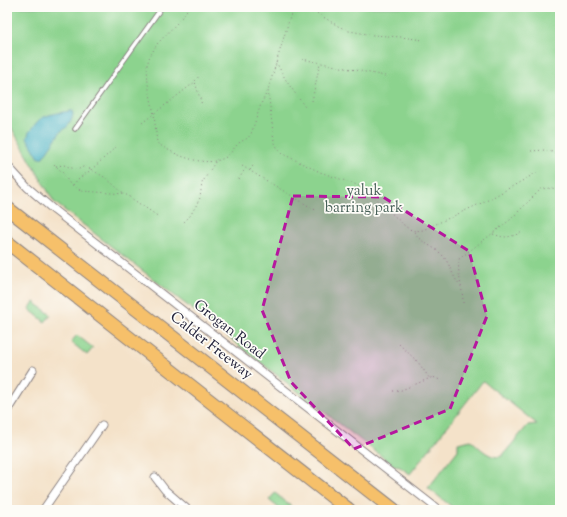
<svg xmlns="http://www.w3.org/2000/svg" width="567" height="517" font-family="'Sorts Mill Goudy',serif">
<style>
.green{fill:#8cd38e;stroke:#577a64}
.water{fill:#45b0c3;stroke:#34697f}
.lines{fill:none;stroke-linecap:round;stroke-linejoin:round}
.lane-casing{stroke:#8b8282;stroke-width:5.5}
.street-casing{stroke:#8b8282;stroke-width:9}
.highway-casing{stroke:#8b8282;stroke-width:15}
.path{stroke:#8b8282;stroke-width:1;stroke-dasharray:1 3;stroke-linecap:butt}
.lane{stroke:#fff;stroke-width:3.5}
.street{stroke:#fff;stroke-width:7}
.highway{stroke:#f6c06b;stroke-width:13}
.marked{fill:#b5179e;fill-opacity:0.2;stroke:#b5179e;stroke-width:3;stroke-dasharray:8 5;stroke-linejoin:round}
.labels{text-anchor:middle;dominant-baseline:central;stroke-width:3.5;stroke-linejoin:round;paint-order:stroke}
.park-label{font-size:15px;fill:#476058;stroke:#fdfcf7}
.street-label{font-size:15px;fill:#22223b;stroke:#fdfcf7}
</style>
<rect width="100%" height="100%" fill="#fdfcf7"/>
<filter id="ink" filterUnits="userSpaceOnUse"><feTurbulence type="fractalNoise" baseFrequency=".025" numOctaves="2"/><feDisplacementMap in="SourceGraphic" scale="8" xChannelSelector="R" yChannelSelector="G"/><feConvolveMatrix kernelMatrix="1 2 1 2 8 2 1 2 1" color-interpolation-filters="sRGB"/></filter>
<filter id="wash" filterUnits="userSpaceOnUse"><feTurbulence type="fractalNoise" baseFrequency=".012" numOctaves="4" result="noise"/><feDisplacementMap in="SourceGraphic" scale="16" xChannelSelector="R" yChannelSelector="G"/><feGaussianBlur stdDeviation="0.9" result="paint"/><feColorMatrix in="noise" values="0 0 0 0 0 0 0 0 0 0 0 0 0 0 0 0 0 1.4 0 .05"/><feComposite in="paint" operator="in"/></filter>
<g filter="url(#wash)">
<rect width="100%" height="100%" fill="#f4e2c9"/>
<!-- green -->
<path class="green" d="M 7,7 L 560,7 L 560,510 L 456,510 L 428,488 L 458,450 L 458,443 L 471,440 C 479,447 490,460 502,456 L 528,425 L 537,424 L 483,381 L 410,474 L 400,467 L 394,466 L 54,202 L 7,120 Z
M 34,302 L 51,315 L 45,322 L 29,309 Z
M 77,335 L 93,348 L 87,355 L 71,342 Z
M 275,493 L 291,506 L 288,510 L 281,510 L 269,500 Z"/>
<!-- water -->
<path class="water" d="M 70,111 L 72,111 L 73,114 C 72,121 68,128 61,131 L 43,157 L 39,158 L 27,138 L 29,132 C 33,129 33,126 37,122 C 44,114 59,113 70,111 Z"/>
</g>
<g filter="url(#ink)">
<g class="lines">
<defs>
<path id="lane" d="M 75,129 L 162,7"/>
<path id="street" d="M 7,165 L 27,187 L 55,211 L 439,510
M 7,411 L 33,370
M 155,477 L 165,490 L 188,510
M 43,510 L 102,425"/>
<path id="highway" d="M 7,208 L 394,510
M 7,242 L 349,510"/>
</defs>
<!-- lane casing -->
<use href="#lane" class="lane-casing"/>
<!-- street casing -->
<use href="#street" class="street-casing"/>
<!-- highway casing -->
<use href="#highway" class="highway-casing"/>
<!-- path -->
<path class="path" d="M 189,7 L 179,21 L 157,44 L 149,58 L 147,66 L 148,84 L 154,114 L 157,143 C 174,155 206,169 226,157 C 232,153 234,147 239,143 C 244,139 246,141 251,134 L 261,104 L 267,92
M 293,7 L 268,90 L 274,141 L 277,147 L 281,153 L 289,157 L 320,172 L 357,185 L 369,192 L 405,226 L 409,229 L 415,231 L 423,230 L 486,201 L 538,172
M 307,7 L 338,26 L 349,31 L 373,35 L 401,37 L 423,40
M 302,59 L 385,76
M 276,62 L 287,82 L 305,107
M 195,81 L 200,75
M 312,101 L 320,63
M 142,123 L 195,82 L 202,105
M 531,151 L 545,150 L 560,154
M 54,164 L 63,173 L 69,183 L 82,191 L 125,194 L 159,217
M 56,166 L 64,165 L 77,170 L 85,166 L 106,178 L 124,194
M 242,166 L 317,211
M 250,170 L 255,163
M 239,179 L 245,169
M 73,185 L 78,179 L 91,170 L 116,147
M 184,222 L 190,216 L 197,204 L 200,198 L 202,183 L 217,159
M 415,232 C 419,243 435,246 443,256 C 451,265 452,277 460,285
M 493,234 C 506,239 510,237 523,232
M 463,303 C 463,288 457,275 459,259 L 510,220 L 541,189 L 552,188 L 560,190
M 399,344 L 418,362 L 430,379
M 393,391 L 399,391 L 433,377 L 440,380"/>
<!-- lane -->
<use href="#lane" class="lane"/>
<!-- street -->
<use href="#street" class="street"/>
<!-- highway -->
<use href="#highway" class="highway"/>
</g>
</g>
<!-- marked area -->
<path class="marked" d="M 293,196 L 383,197 L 469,251 L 487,316 L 450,409 L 354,449 L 291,382 L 262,310 Z"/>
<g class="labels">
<!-- park labels -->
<g class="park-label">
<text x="364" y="191">yaluk<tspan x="364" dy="17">barring park</tspan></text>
</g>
<!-- street labels -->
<g class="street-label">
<text transform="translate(229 330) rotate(38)">Grogan Road</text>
<text transform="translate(211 346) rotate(38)">Calder Freeway</text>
</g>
</g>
<!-- margin -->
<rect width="567" height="517" fill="none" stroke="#fdfcf7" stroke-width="24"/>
</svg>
